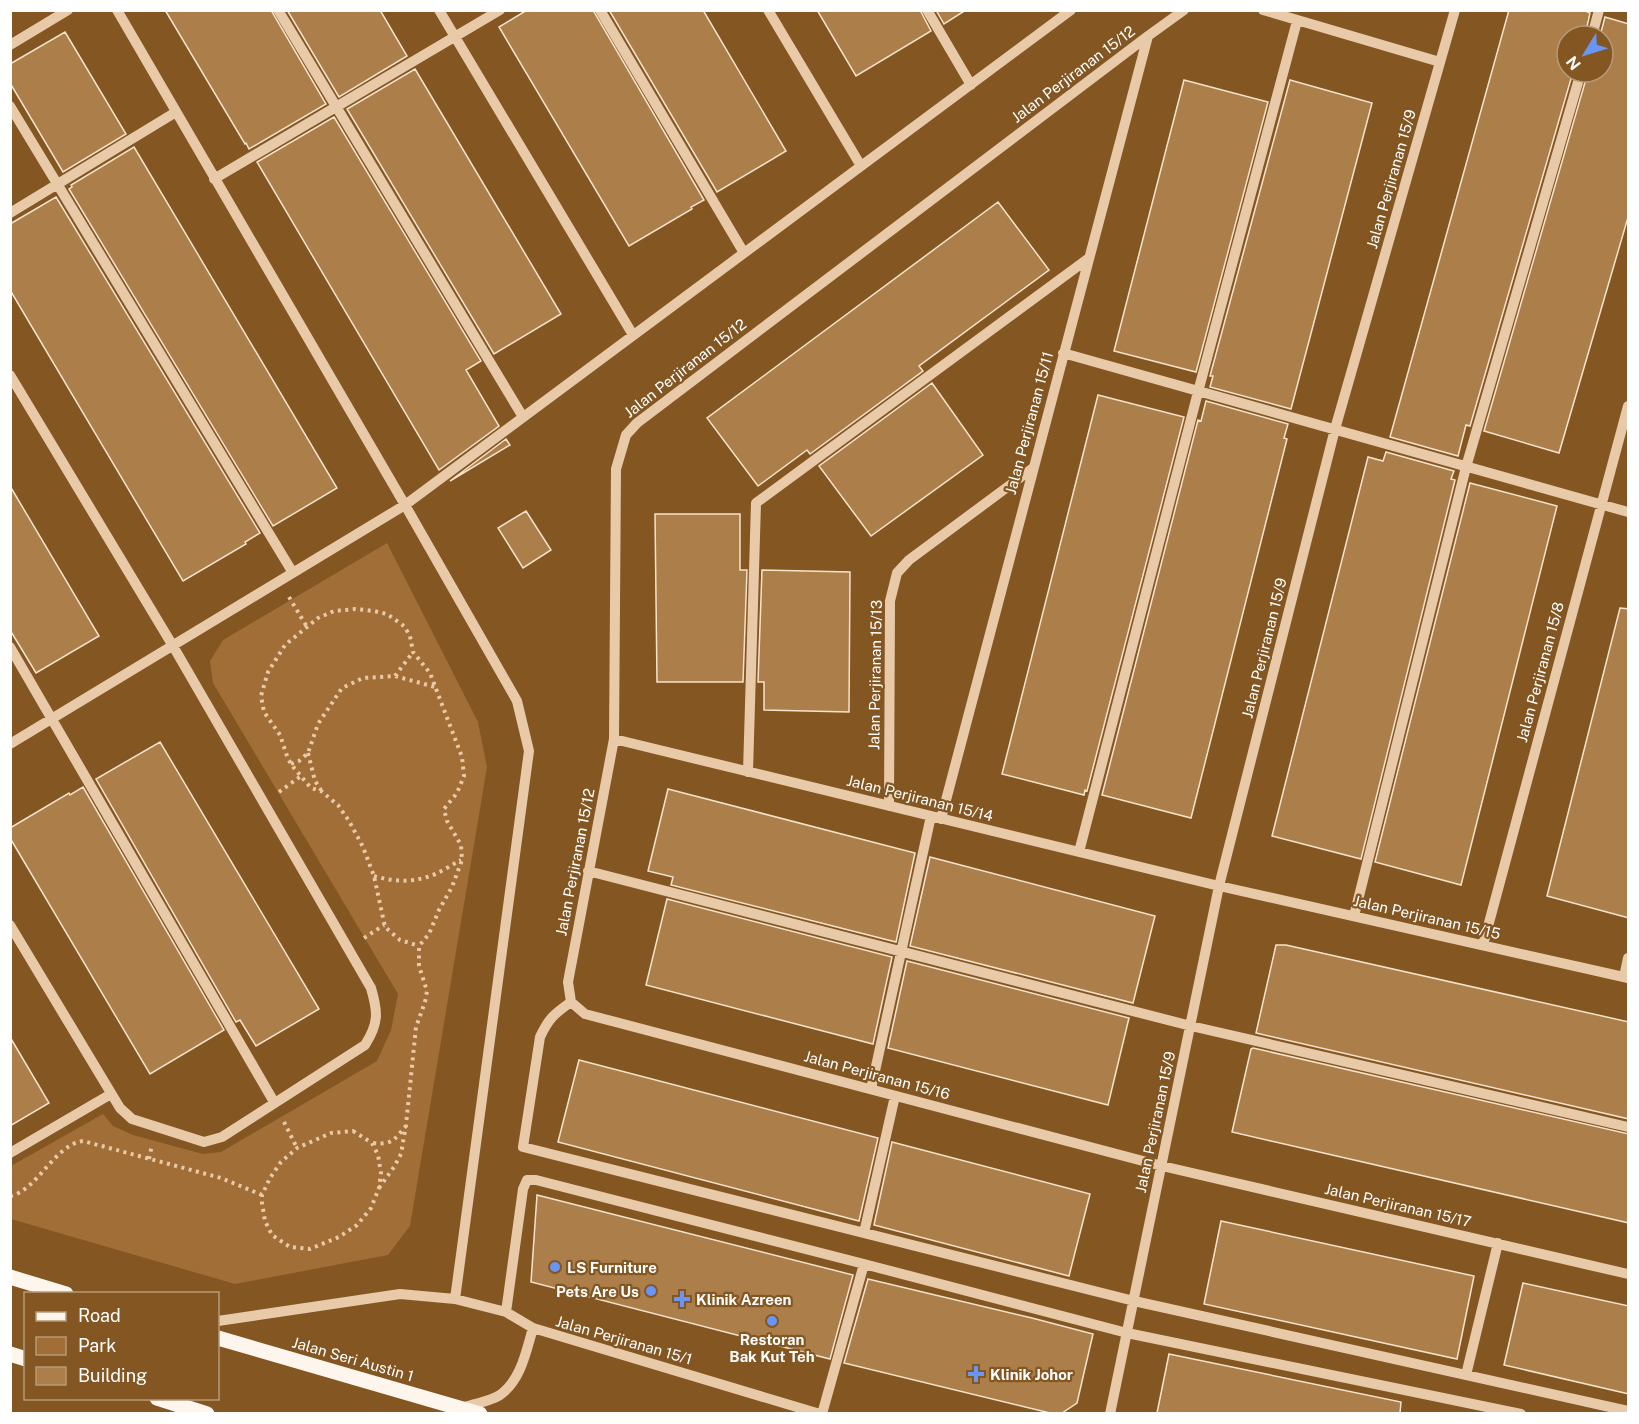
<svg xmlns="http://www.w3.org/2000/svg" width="1639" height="1424" font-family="'Public Sans',sans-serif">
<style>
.green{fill:#a06e36}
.building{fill:#ab7e4a;stroke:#f6e3cd;stroke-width:1.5}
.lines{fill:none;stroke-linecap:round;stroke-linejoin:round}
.path{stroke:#e8caa9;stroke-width:4;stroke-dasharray:3 4.5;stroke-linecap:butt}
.minor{stroke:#e8caa9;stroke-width:10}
.major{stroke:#fef6ec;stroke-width:15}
.poi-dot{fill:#6b95f4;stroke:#835622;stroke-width:2}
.labels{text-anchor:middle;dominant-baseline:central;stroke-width:4.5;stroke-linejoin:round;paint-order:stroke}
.street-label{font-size:15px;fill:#fff;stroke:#835622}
.poi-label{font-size:15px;font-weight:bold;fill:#fff;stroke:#835622;text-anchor:start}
</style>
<rect width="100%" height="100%" fill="#835622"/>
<!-- green -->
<path class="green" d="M 387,543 L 478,722 L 487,767 L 410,1226 L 388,1255 L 235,1284 L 11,1219 L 11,1166 L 103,1114 L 113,1126 L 133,1135 L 203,1154 L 221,1152 L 377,1061 L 391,1030 L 398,994 L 213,683 L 210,661 L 223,640 Z"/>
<!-- building -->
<path class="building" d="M 165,10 L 271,10 L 326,104 L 249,149 L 246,143 L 245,144 Z
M 287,10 L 380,10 L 407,56 L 339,97 Z
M 527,10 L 593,10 L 704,200 L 691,207 L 692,209 L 629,246 L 499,27 Z
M 609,10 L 703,10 L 786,151 L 717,192 Z
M 817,10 L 920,10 L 931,31 L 856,76 Z
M 936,10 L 966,10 L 944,24 Z
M 1509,10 L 1583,10 L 1590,13 L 1585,36 L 1567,36 L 1567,72 L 1573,72 L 1470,426 L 1466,425 L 1458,456 L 1390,437 Z
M 1605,17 L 1629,24 L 1629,214 L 1559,453 L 1484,431 L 1588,72 L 1603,72 L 1603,36 L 1600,36 Z
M 65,32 L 126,134 L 63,172 L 10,83 L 10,64 Z
M 415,69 L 561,314 L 494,354 L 347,109 Z
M 1184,80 L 1268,102 L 1196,372 L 1114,351 Z
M 1290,80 L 1372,103 L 1291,409 L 1210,387 L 1213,376 L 1210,376 Z
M 334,117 L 481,361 L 466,370 L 499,426 L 439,470 L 257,162 Z
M 134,147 L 337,488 L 273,526 L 69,189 L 72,187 L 71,185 Z
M 56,197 L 260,533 L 245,542 L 246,544 L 183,581 L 10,290 L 10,224 Z
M 998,202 L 1049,270 L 919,366 L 923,371 L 810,454 L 807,450 L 758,486 L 707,418 Z
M 932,383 L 983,455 L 871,536 L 819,466 Z
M 1098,395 L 1184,417 L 1087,791 L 1085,790 L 1084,795 L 1002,774 Z
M 1206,401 L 1288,424 L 1284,438 L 1287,439 L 1191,818 L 1102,795 L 1198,420 L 1201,421 Z
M 506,439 L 510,445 L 450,481 Z
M 1386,452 L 1454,471 L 1451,479 L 1455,480 L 1361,859 L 1272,836 L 1368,457 L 1383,461 Z
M 1470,483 L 1557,506 L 1461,885 L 1375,862 Z
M 10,486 L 99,636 L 36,673 L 10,630 Z
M 526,511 L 551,550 L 523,568 L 498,528 Z
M 655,514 L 740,514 L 740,570 L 747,570 L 743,682 L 657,682 Z
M 762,570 L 850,572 L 849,712 L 764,710 L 764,682 L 758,682 Z
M 1620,608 L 1629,609 L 1629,918 L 1547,896 Z
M 160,742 L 319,1009 L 256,1046 L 240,1020 L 236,1022 L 96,779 Z
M 83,787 L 224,1030 L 150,1074 L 10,838 L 10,828 L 69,793 L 70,795 Z
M 668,789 L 915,853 L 896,942 L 671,885 L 673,877 L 648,871 Z
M 930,857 L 1155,916 L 1133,1003 L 910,946 Z
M 667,899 L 892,957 L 873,1044 L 646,985 Z
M 1276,945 L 1286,945 L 1629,1022 L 1629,1119 L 1256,1033 Z
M 907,961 L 1129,1018 L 1108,1105 L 888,1048 Z
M 10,1037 L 49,1103 L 10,1126 Z
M 1253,1048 L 1629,1134 L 1629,1223 L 1232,1132 L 1251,1049 Z
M 579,1060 L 878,1138 L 859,1221 L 558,1142 Z
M 892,1142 L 1090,1194 L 1069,1276 L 874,1225 Z
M 537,1195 L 853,1275 L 830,1359 L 531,1282 Z
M 1221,1221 L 1474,1276 L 1457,1359 L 1204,1304 Z
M 868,1279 L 1032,1318 L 1093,1334 L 1077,1403 L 1062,1413 L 1050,1413 L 844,1363 Z
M 1523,1283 L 1629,1306 L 1629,1394 L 1504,1365 Z
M 1169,1354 L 1401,1402 L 1400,1413 L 1157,1413 Z"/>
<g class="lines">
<!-- path -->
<path class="path" d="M 289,597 L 307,627
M 395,676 L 413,652
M 308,753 L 315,781 L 321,790
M 291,764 L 299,761 L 308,753 L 318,724 L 342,688 L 363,678 L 395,676 L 435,687
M 279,792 L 301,776
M 374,876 C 391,881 409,883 427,877 C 438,874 450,866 461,860
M 364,938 L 384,925
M 284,1122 L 297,1148
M 353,1131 L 372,1143 L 378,1155 L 381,1173 L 379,1188 L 371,1208 L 357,1225 L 339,1237 L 310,1249 L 290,1247 L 272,1235 L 265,1221 L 262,1203 L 262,1195 L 270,1178 L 281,1162 L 297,1148 L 331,1133 Z
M 373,1143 C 392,1145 394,1140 406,1126
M 149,1159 L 152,1145
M 379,1188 L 394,1167 L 401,1154 L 406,1125 L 416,1027 L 425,1002 L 427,991 L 419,966 L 419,946 L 429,934 L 439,910 L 452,887 L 462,860 L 461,845 L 447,821 L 444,809 L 457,793 L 464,776 L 462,757 L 430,673 L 413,652 L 410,636 L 404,626 L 387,614 L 374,611 L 355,609 L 334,611 L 318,618 L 285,645 L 268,672 L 261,696 L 264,712 L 280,735 L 288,759 L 294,768 L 311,788 L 321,791 L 338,805 L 349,821 L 363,847 L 374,876 L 385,927 L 400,940 L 419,946
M 10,1196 C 37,1191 54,1145 83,1141 L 221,1178 L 262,1195"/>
<!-- minor -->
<path class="minor" d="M 117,10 L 405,505 L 517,701 L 529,751 L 455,1299
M 278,10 L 523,417
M 439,10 L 633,335
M 600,10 L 744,253
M 768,10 L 861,166
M 927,10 L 971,85
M 1184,10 L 1148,36 L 637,423 L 626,435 L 616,469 L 614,739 L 568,982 L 571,1002 L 585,1014 L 1162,1166 L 1628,1274
M 1263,10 L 1440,62
M 1592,36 L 1599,10
M 10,45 L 68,10
M 10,106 L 293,573
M 214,179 L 500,10
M 10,213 L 176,112
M 1063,353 L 1628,512
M 10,375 L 173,646 L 371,988 C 378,1012 379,1023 365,1045 L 222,1137 L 204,1142 L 132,1119 L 120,1108 L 10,925
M 10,647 L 274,1102
M 614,739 L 1219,886 L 1628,978
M 10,744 L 405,505 L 1071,10
M 748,772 L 756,503 L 1089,258
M 889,806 L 890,601 L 897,573 L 909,560 L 1033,468
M 941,819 L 1148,36
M 1079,852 L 1198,392 L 1297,21
M 588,871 L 1191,1026 L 1628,1127
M 1354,916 L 1466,467 L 1581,72
M 1483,945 L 1628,406
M 1624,977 L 1628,958
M 571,1002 C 554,1014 549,1018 540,1037 L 523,1147 L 1134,1301 L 1628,1411
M 871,1089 L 931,816
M 10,1153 L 111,1094
M 864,1233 L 895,1096
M 506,1312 L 523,1189 L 527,1180 L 536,1180 L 864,1264 L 1127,1333 L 1521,1414
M 218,1321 L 400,1294 L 455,1299 L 506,1312 L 533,1328 L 820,1414
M 1466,1375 L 1498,1243
M 460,1408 C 471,1405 491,1401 500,1395 C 521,1380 526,1352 533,1328
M 822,1414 L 864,1264
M 1110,1414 L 1219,886 L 1335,429 L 1455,10"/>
<!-- major -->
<path class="major" d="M 10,1277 L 66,1294
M 218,1338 L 480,1414
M 10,1354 L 26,1359
M 157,1398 L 207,1414"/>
</g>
<!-- markers -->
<g class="poi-dot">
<circle cx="555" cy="1267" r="6"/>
<circle cx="651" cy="1291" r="6"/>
<path d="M679 1290h6v6h6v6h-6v6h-6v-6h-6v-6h6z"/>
<circle cx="772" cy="1321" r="6"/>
<path d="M973 1365h6v6h6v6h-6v6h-6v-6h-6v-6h6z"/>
</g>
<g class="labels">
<!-- street labels -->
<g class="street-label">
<text transform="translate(1073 74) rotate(-37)">Jalan Perjiranan 15/12</text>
<text transform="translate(1391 179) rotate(-74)">Jalan Perjiranan 15/9</text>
<text transform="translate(685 368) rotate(-38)">Jalan Perjiranan 15/12</text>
<text transform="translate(1029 423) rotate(-75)">Jalan Perjiranan 15/11</text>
<text transform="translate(1264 648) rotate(-76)">Jalan Perjiranan 15/9</text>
<text transform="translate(1540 672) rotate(-75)">Jalan Perjiranan 15/8</text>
<text transform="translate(875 675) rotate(-89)">Jalan Perjiranan 15/13</text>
<text transform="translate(920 798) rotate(14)">Jalan Perjiranan 15/14</text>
<text transform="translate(575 862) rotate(-79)">Jalan Perjiranan 15/12</text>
<text transform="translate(1427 917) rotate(13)">Jalan Perjiranan 15/15</text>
<text transform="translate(877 1075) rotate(15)">Jalan Perjiranan 15/16</text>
<text transform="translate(1155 1122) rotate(-78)">Jalan Perjiranan 15/9</text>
<text transform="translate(1398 1205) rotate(13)">Jalan Perjiranan 15/17</text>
<text transform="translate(624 1340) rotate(16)">Jalan Perjiranan 15/1</text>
<text transform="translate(353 1359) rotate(16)">Jalan Seri Austin 1</text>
</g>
<!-- poi labels -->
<g class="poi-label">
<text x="567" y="1267">LS Furniture</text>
<text x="639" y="1291" text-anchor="end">Pets Are Us</text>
<text x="696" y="1299">Klinik Azreen</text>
<text x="772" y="1339" text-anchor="middle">Restoran<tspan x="772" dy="17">Bak Kut Teh</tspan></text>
<text x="990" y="1374">Klinik Johor</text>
</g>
</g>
<!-- border -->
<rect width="1639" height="1424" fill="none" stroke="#ffffff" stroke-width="24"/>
<!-- legend -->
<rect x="24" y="1292" width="195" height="108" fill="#835622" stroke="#b59a7a" stroke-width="1.5"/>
<rect x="36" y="1312" width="30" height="9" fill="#fef6ec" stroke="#b59a7a" stroke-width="1.5"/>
<text x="78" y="1322" font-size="18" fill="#ffffff">Road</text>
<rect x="36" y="1337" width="30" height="18" fill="#a06e36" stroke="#b59a7a" stroke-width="1.5"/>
<text x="78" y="1352" font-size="18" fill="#ffffff">Park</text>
<rect x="36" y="1367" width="30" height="18" fill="#ab7e4a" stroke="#b59a7a" stroke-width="1.5"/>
<text x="78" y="1382" font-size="18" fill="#ffffff">Building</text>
<!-- north arrow -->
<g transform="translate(1585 54) rotate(232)"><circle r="28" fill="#835622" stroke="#b59a7a" stroke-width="1.5"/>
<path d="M0-4.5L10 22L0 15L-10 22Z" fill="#6b95f4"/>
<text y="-9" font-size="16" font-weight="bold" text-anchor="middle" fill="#ffffff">N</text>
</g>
</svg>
